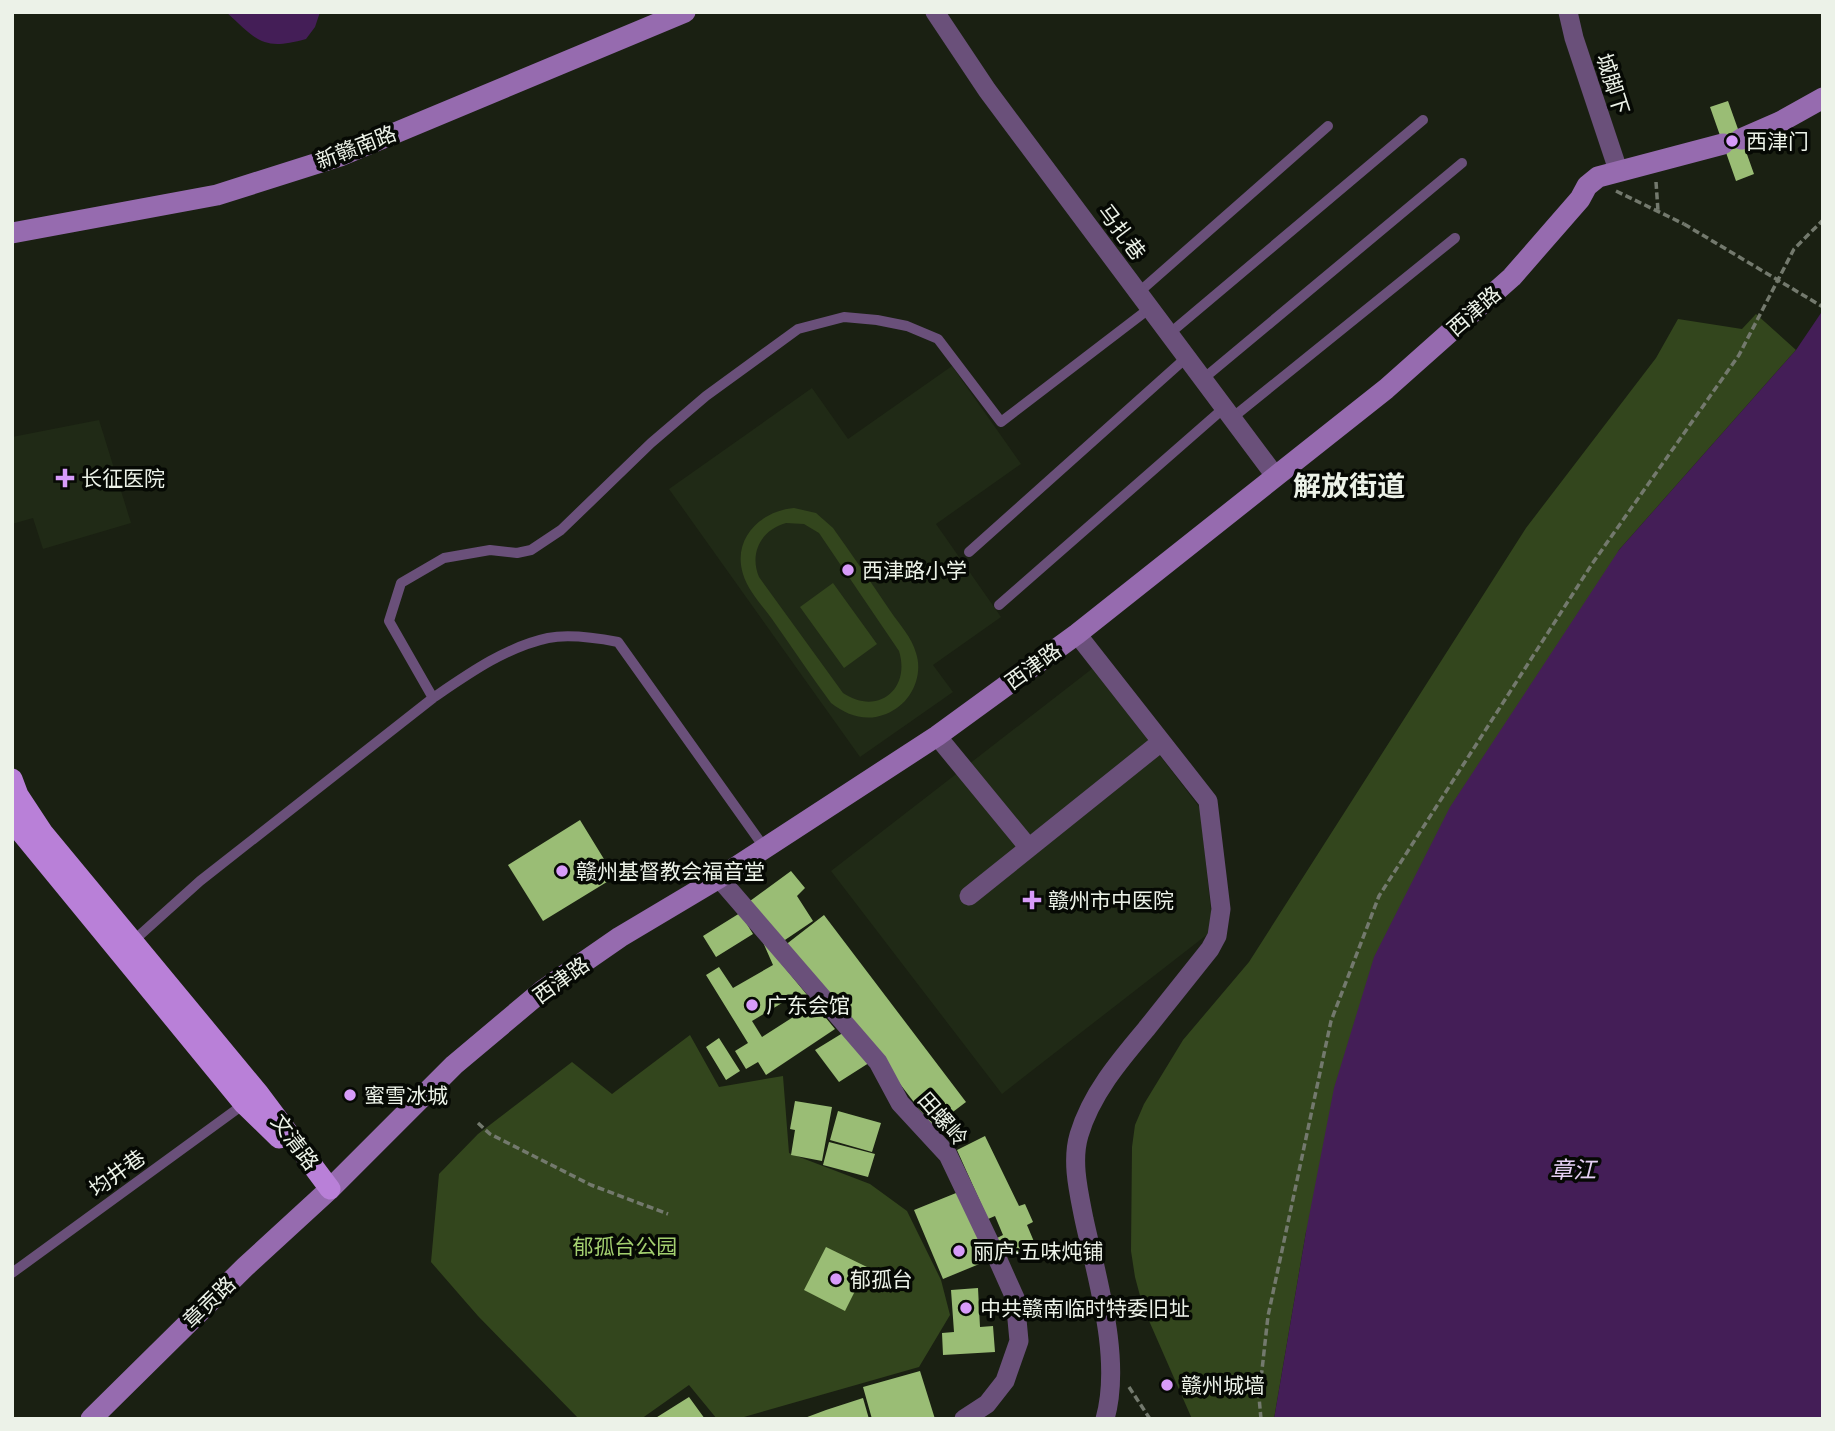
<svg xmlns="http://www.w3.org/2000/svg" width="1835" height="1431" font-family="'PT Sans Narrow','Noto Sans SC',sans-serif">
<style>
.built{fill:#202a16}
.green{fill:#33461d;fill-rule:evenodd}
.water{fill:#441e57}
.building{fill:#9abd75;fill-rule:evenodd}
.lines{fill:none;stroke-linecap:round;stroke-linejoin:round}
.path{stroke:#73796d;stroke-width:3.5;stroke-dasharray:7 3.5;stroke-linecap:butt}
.lane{stroke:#6a507a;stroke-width:10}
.street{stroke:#6a507a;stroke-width:19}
.secondary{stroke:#966baf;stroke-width:21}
.primary{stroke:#b980d8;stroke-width:21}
.path-bridge{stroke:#73796d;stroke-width:3.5;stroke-dasharray:7 3.5;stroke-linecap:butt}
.poi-dot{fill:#d79bf9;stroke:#060904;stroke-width:2.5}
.labels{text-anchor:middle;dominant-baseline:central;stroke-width:7;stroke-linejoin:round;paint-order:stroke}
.street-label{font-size:21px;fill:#ecf2e8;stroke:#060904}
.poi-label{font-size:21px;fill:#ecf2e8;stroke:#060904;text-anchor:start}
.park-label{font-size:21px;fill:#a3cf6f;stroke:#060904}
.water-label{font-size:23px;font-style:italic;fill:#e6d0f4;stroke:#060904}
.district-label{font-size:28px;font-weight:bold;fill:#ecf2e8;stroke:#060904}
</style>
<rect width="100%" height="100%" fill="#1a2012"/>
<!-- built -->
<path class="built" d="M 952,366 L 1021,464 L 936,524 L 1001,617 L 933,665 L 953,692 L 860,757 L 669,489 L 812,388 L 848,439 Z
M 99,420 L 131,523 L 43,549 L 33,518 L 12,524 L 12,437 Z
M 1093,668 L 1200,808 L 1213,930 L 1002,1094 L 831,871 Z"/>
<!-- green -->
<path class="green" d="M 1756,314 L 1796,350 L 1619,550 L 1306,1232 L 1274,1419 L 1192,1419 L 1143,1307 L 1135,1277 L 1131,1251 L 1132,1147 L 1135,1125 L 1144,1104 L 1183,1040 L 1249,962 L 1526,528 L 1656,358 L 1678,319 L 1742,329 Z
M 794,508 L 816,513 L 833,528 C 853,556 872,584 891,612 C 900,625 912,638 916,653 C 924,677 910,705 886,714 C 866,722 848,716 831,703 C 811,676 792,647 772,619 C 762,605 748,591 743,574 C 732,538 761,511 794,508 ZM 786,523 L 804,524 L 819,533 L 899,651 C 911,690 877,716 843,693 L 759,577 C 749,553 761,530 786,523 Z
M 833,583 L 877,644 L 844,668 L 800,607 Z
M 690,1035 L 719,1087 L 783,1076 L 789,1153 L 870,1184 L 907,1211 L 941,1280 L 950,1315 L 919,1367 L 737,1419 L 717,1419 L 689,1385 L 641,1419 L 579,1419 L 478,1316 L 431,1262 L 439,1174 L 478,1134 L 572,1062 L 612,1094 Z"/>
<!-- water -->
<path class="water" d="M 226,12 L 320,12 L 315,27 L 306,39 C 262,51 258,41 226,12 Z
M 1823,310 L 1823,1419 L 1274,1419 L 1306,1232 L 1334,1088 L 1374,957 L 1450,807 L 1619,550 L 1796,350 Z"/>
<!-- building -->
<path class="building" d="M 1728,101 L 1754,174 L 1736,181 L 1710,107 Z
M 580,820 L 615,877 L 543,921 L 508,865 Z
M 791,871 L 805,888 L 797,896 L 813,921 L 782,942 L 750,901 Z
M 740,913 L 753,934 L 716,957 L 703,936 Z
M 824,915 L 966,1102 L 933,1127 L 864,1037 L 784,946 Z
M 762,940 L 835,1029 L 766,1075 L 758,1062 L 746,1069 L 735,1051 L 748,1043 L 706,975 L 719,967 L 733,988 L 773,965 ZM 792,997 L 801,1012 L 762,1037 L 752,1021 Z
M 846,1031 L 872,1061 L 839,1082 L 815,1050 Z
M 719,1038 L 740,1071 L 726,1080 L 706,1047 Z
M 795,1101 L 832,1107 L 822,1161 L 791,1155 L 795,1130 L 790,1129 Z
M 838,1111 L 881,1123 L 872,1152 L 830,1140 Z
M 985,1136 L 1019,1206 L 1025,1204 L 1033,1222 L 1027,1225 L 1035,1244 L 1005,1257 L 997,1238 L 1003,1235 L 995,1216 L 988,1219 L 957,1150 Z
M 829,1142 L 875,1154 L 868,1177 L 823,1165 Z
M 961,1191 L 989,1260 L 943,1279 L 914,1210 Z
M 826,1247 L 867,1267 L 845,1311 L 804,1290 Z
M 978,1288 L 980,1327 L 993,1326 L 995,1352 L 943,1355 L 942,1333 L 954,1332 L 951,1290 Z
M 920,1371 L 935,1419 L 872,1419 L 863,1387 Z
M 689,1397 L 705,1419 L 654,1419 Z
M 863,1398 L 869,1419 L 802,1419 L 826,1410 Z"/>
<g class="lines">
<!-- path -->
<path class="path" d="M 1656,182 L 1658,211
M 1616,191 L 1684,224
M 478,1123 L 490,1134 L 591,1185 L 668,1214
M 1129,1387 L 1150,1419
M 1261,1419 L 1259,1397 L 1268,1316 L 1331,1021 L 1379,896 L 1592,564 L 1739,355 L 1794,249 L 1823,220"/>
<!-- lane -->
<path class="lane" d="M 1138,293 L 1328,126
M 1169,334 L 1423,120
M 1203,379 L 1462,163
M 1232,418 L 1455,238
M 969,552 L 1187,357
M 999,605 L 1224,408
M 433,698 L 389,621 L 401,583 L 444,558 L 490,550 L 517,553 L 531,550 L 561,530 L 651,443 L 706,396 L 798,329 L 844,317 L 877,320 L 907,326 L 938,339 L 1001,422 L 1150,308
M 131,943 L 200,881 L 433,698 C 468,674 506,647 548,638 C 569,634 597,638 618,642 L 764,847
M 12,1273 L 244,1104"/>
<!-- street -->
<path class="street" d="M 935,12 L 987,90 L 1276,477
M 1568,12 L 1574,38 L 1618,170
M 1077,634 L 1208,801 L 1221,909 L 1217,936 L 1210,949 C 1189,975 1168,1002 1147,1028 C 1120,1060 1091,1094 1079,1135 C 1071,1162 1079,1193 1084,1219 C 1097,1279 1122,1359 1105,1419
M 937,736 L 1029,848
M 719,878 L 878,1062 L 900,1103 L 948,1155 L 998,1260 L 1015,1298 L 1019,1341 L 1005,1381 L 987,1404 L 964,1419
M 969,896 L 1161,742"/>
<!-- secondary -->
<path class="secondary" d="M 1741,139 L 1780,122 L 1823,98
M 12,233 L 217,195 L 340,156 L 685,12
M 91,1419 L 245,1267 L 330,1189 L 454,1065 L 542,991 L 620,937 L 719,878 L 937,736 L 1077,634 L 1386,389 L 1512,277 L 1580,199 L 1587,186 L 1598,177 L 1723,144"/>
<!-- primary -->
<path class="primary" d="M 12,779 L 18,795 L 43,833 L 259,1094 L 330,1189
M 12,818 L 16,826 L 244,1104 L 279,1138"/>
<!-- path-bridge -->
<path class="path-bridge" d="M 1684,224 L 1823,307"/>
</g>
<!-- markers -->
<g class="poi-dot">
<circle cx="1732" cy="141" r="7"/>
<path d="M61.5 467.5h7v7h7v7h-7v7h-7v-7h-7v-7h7z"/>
<circle cx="848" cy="570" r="7"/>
<circle cx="562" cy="871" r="7"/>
<path d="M1028.5 889.5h7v7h7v7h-7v7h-7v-7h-7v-7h7z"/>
<circle cx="752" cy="1005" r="7"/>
<circle cx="350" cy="1095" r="7"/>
<circle cx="959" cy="1251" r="7"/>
<circle cx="836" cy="1279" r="7"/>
<circle cx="966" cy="1308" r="7"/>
<circle cx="1167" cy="1385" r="7"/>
</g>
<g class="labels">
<!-- street labels -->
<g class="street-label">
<text transform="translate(1613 84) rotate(72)">城脚下</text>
<text transform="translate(356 147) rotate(-21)">新赣南路</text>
<text transform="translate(1122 232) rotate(53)">马扎巷</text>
<text transform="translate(1474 311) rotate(-41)">西津路</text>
<text transform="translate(1033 666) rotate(-36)">西津路</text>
<text transform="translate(561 980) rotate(-36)">西津路</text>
<text transform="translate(943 1119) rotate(49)">田螺岭</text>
<text transform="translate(295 1142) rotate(53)">文清路</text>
<text transform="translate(117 1173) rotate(-36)">均井巷</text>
<text transform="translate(209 1302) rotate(-44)">章贡路</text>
</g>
<!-- poi labels -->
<g class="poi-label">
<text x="1746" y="141">西津门</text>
<text x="81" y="478">长征医院</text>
<text x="862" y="570">西津路小学</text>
<text x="576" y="871">赣州基督教会福音堂</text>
<text x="1048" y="900">赣州市中医院</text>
<text x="766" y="1005">广东会馆</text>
<text x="364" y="1095">蜜雪冰城</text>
<text x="973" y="1251">丽庐·五味炖铺</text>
<text x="850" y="1279">郁孤台</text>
<text x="980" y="1308">中共赣南临时特委旧址</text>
<text x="1181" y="1385">赣州城墙</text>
</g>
<!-- park labels -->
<g class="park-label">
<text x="625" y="1246">郁孤台公园</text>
</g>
<!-- water labels -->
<g class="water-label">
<text x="1573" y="1169">章江</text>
</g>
<!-- district labels -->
<g class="district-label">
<text x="1349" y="485">解放街道</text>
</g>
</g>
<!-- border -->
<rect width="1835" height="1431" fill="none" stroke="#ecf2e8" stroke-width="28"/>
</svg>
